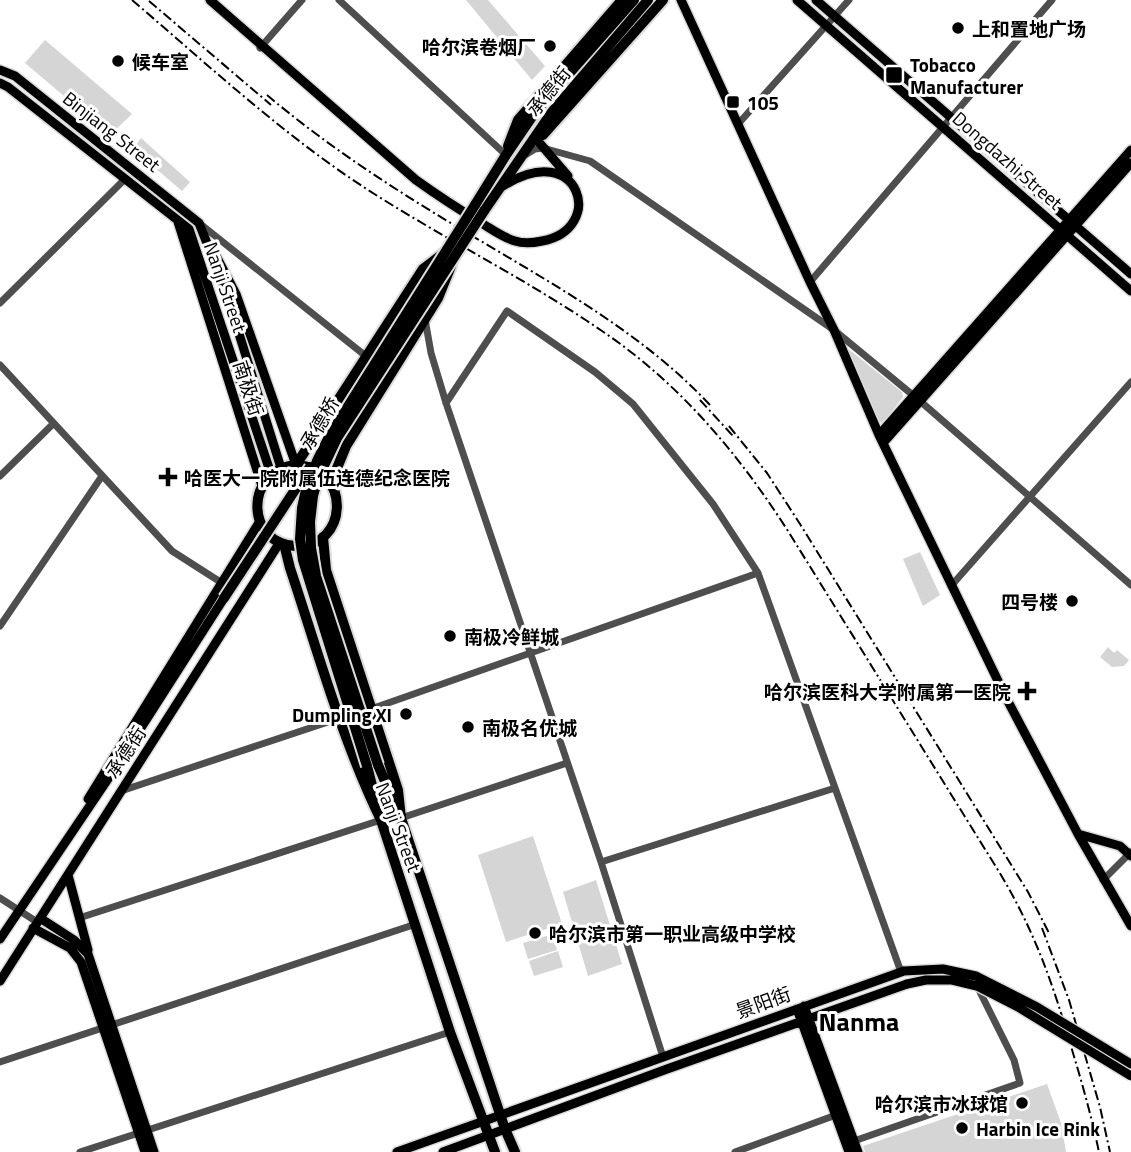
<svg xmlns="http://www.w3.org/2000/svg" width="1131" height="1152" font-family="'Titillium Web','Noto Sans SC',sans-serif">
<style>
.green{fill:#d5d5d5}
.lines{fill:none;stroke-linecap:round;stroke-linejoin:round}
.major-casing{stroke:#dbdbdb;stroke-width:12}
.highway-casing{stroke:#dbdbdb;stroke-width:14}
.minor{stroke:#4e4e4e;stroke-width:7}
.major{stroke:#000;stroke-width:9}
.highway{stroke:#000;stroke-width:10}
.rail{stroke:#000;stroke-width:2;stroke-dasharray:10 3.5 2 3.5;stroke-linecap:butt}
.major-bridge-casing{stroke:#dbdbdb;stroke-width:12;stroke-linecap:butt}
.highway-bridge-casing{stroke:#dbdbdb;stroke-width:14;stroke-linecap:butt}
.major-bridge{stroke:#000;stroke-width:9}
.highway-bridge{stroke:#000;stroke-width:10}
.poi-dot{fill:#000;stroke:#fff;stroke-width:2.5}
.labels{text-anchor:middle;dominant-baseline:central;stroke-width:6;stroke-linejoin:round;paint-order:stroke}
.poi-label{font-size:19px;font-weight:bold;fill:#000;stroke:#fff;text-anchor:start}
.street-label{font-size:19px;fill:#000;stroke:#fff}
.district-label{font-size:26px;font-weight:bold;fill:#000;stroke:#fff}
</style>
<rect width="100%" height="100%" fill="#fff"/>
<!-- green -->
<path class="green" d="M 466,0 L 488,0 L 545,66 L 532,80 Z
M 45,40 L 132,114 L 110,135 L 25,63 Z
M 141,138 L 190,182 L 182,191 L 133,149 Z
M 846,347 L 902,392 L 903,397 L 883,423 L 879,422 L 844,350 Z
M 920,552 L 940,595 L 923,606 L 903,559 Z
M 1108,647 L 1114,653 L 1117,650 L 1129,660 L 1124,666 L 1112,667 L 1100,657 Z
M 533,836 L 562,924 L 506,942 L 478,855 Z
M 596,880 L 622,964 L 588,976 L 563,892 Z
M 553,934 L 557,950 L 528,959 L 523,943 Z
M 558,951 L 563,967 L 534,976 L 529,961 Z
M 1047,1084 L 1061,1123 L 1066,1152 L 865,1152 L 863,1146 Z"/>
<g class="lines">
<defs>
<path id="major" d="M 210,0 L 416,180 C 437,195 460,210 483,224 C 493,230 504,238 515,241 C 524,244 533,243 542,241 C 607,229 580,137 503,186
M 681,0 L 810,282 L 834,330 L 879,435 L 999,683
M 797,0 L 1131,291
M 816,0 L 1131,274
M 0,70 L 15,76 L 199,223 L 225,289 L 281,468
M 0,83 L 8,87 L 189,229 L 271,474
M 537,140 L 568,176
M 178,222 L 262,486
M 215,254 L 236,294 L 296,465
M 879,435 L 1131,150
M 883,443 L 1131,163
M 1002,690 L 1078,834 L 1131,926
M 88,799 L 260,521
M 1078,834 L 1120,846 L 1131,856
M 68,875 L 88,950
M 40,918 L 74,940 L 88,954 L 154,1152
M 33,928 L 70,948 L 81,962 L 145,1152
M 0,939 L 114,770 L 224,598
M 0,981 L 280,542
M 804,1006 L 858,1152
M 797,1009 L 849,1152
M 397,1152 L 904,971
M 443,1152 L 667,1069 L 907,984"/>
<path id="highway" d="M 543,135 L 663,0
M 508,146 L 518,120 L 622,0
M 475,205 L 506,155 L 536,111 L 634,0
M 484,211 L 552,112 L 648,0
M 296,465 C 353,468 348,548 296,546 C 245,544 244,470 296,465 L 423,269 L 444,253
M 331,483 L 346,446 L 438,298 L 451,266
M 323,537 L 326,570 L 398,790 L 401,818 L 505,1129 L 515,1152
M 284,544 L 290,568 C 318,652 342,740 381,820 L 450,1032 L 495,1152
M 378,765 L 397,809
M 367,766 L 375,797"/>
</defs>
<!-- major casing -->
<use href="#major" class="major-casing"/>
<!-- highway casing -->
<use href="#highway" class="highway-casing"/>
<!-- minor -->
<path class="minor" d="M 339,0 L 506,155
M 260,48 L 302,0
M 739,123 L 849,0
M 525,155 L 535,149 L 543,148 L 590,161 L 834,330 L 920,401 L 1131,585
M 199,223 L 367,357
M 810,282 L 1052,0
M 0,303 L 125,179
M 425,319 L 431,353 L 446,403 L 601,862 L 663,1057
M 0,365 L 172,551 L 222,583
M 446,403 L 507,311 L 595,372 L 633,404 L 713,504 L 758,573 L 901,972
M 0,476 L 53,424
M 951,586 L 1131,382
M 0,626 L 102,476
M 371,709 L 758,573
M 121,791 L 340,718
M 401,818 L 567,763
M 601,862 L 835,788
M 1103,880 L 1131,852
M 0,898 L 37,922
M 79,918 L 381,820
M 0,1062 L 416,924
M 854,1141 L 1020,1083 L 1014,1060 L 977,986
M 80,1152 L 450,1032
M 735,1152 L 836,1115"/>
<!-- major -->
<use href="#major" class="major"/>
<!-- highway -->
<use href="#highway" class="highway"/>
<!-- rail -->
<path class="rail" d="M 132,0 C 207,64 280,132 362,186 C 440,237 525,278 602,331 C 679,383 738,453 788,531 L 1001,875 C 1036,934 1054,987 1073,1053 C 1083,1086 1092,1119 1099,1152
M 149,1 L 271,105
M 267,95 C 338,155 416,203 496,250 C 572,295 649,340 710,405
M 700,400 L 733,436
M 729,426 L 767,473 L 800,524 L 1028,892 L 1050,935
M 1042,928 L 1069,1000 L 1100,1107 L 1110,1152"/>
<defs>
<path id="major-bridge" d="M 904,971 L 943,969 L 976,976 L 1037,1007 L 1131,1064
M 907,984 L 926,980 L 952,980 L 977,986 L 1018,1007 L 1131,1076"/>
<path id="highway-bridge" d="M 224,598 L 310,467
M 378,765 L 316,576 L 311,548 L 310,522 L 313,496 L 318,478 L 337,438 L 484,211
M 367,766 L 303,560 L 300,539 L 302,508 L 305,494 L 317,461 L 330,435 L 475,205"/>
</defs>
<!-- major-bridge casing -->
<use href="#major-bridge" class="major-bridge-casing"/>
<!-- highway-bridge casing -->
<use href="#highway-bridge" class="highway-bridge-casing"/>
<!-- major-bridge -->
<use href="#major-bridge" class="major-bridge"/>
<!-- highway-bridge -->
<use href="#highway-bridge" class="highway-bridge"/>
</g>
<!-- markers -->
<g class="poi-dot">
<circle cx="958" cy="28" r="7"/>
<circle cx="550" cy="46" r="7"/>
<circle cx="118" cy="61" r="7"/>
<rect x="885" y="66" width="18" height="18" rx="3.5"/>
<rect x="726" y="95" width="14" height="14" rx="3.5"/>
<path d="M164.5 466.5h7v7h7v7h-7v7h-7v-7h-7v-7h7z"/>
<circle cx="1072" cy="601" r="7"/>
<circle cx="450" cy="636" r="7"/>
<path d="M1023.5 680.5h7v7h7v7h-7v7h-7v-7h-7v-7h7z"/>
<circle cx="406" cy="714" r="7"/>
<circle cx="468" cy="727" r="7"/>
<circle cx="535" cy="933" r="7"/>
<circle cx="1022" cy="1103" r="7"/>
<circle cx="962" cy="1128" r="7"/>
</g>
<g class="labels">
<!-- poi labels -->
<g class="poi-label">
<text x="972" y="28">上和置地广场</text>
<text x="536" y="46" text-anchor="end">哈尔滨卷烟厂</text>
<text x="132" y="61">候车室</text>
<text x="910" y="64">Tobacco<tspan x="910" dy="22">Manufacturer</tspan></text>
<text x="747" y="102">105</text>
<text x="184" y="477">哈医大一院附属伍连德纪念医院</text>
<text x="1058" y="601" text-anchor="end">四号楼</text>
<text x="464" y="636">南极冷鲜城</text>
<text x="1011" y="691" text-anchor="end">哈尔滨医科大学附属第一医院</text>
<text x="392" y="714" text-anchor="end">Dumpling XI</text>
<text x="482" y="727">南极名优城</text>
<text x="549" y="933">哈尔滨市第一职业高级中学校</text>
<text x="1008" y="1103" text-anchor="end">哈尔滨市冰球馆</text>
<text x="976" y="1128">Harbin Ice Rink</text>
</g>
<!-- street labels -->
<g class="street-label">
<text transform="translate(548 91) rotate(-51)">承德街</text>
<text transform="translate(112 131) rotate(38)">Binjiang Street</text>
<text transform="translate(1008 160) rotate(41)">Dongdazhi Street</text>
<text transform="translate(226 287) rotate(71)">Nanji Street</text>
<text transform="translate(249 388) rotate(72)">南极街</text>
<text transform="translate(319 423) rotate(-60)">承德桥</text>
<text transform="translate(125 752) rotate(-57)">承德街</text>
<text transform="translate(399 827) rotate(69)">Nanji Street</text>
<text transform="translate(763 1002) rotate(-20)">景阳街</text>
</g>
<!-- district labels -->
<g class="district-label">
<text x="859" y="1021">Nanma</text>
</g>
</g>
</svg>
